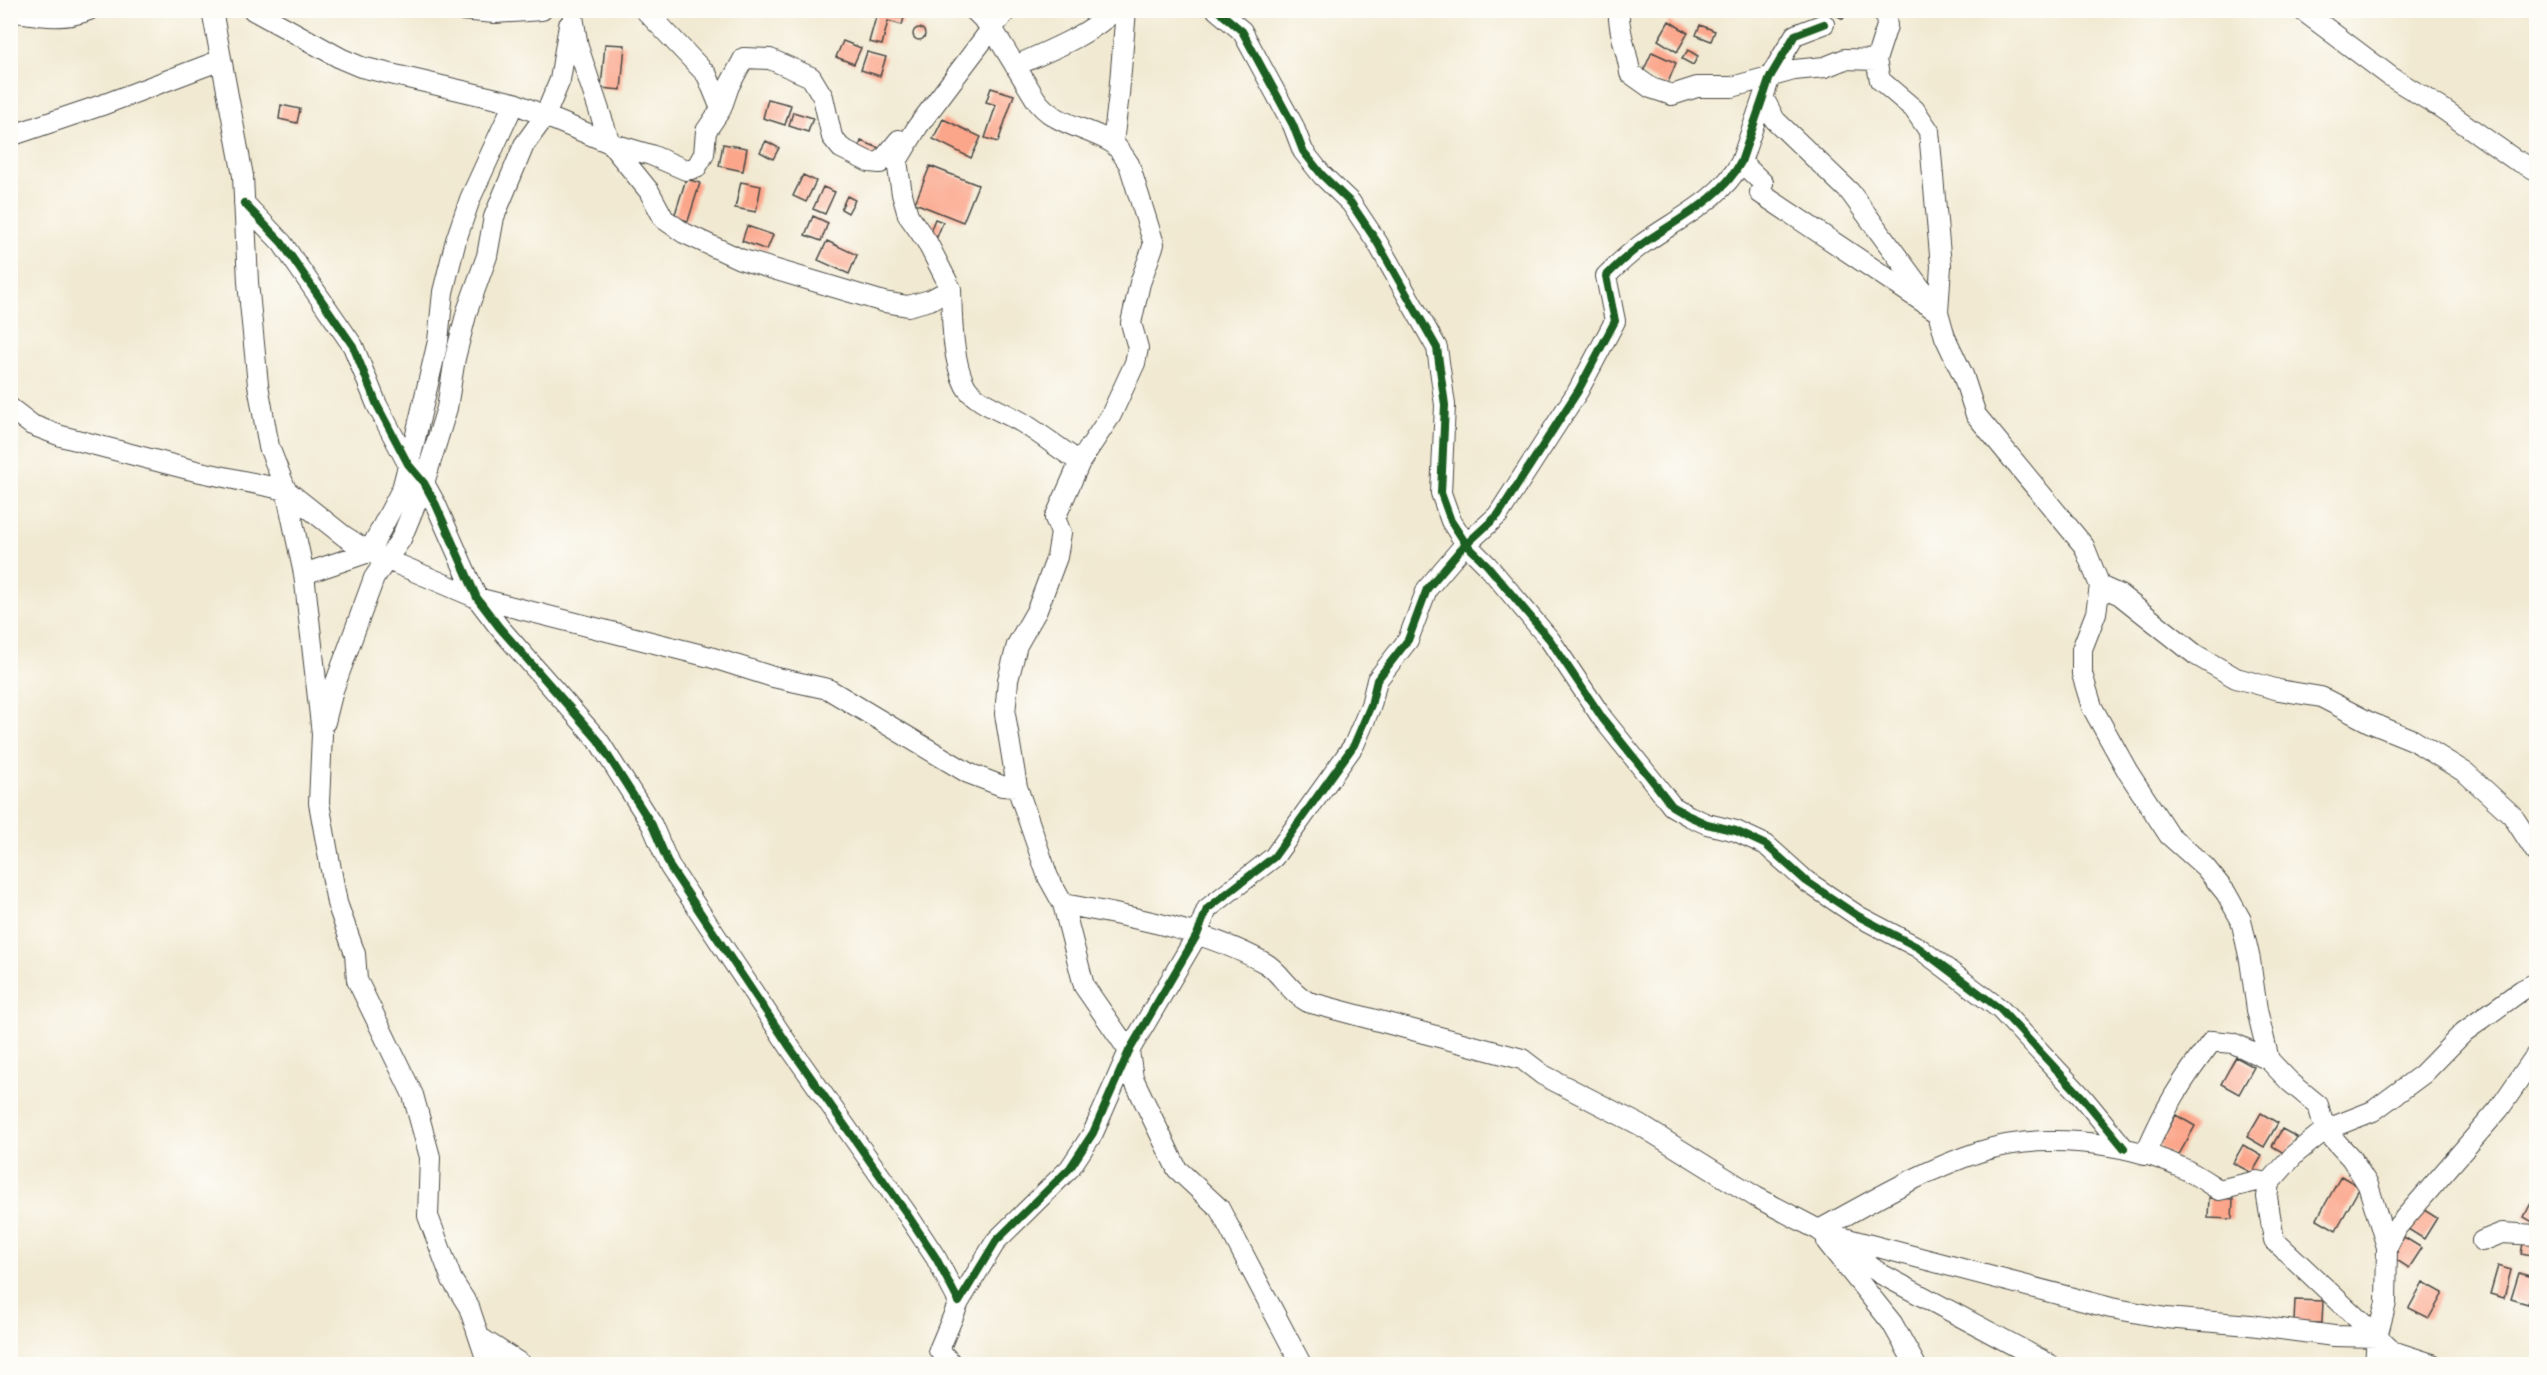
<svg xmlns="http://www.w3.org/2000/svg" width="2547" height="1375" font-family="'Balsamiq Sans',sans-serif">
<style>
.building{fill:#fba58a}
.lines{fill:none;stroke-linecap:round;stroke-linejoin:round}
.street-casing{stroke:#494844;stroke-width:22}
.street{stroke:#fff;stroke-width:20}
.cycleway-casing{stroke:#fdfcf7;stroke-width:11}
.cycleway{stroke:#1b5e20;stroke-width:8}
</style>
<rect width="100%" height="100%" fill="#fdfcf7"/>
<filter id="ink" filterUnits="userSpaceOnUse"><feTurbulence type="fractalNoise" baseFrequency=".0167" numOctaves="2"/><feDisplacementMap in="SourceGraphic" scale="12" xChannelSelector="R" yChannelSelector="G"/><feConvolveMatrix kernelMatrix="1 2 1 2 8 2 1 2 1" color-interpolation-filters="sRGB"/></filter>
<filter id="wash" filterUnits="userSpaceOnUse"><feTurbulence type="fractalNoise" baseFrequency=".008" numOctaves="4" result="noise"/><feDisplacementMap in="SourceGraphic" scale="24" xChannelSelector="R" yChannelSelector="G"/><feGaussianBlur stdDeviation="1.35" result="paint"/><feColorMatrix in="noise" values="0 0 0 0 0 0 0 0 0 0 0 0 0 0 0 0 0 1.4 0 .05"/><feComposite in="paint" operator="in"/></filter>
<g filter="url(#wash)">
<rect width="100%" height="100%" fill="#f1e9d1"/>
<g id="blocks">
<!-- building -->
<path class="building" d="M 878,10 L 906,10 L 902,25 L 888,21 L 882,45 L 869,42 Z
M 1827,10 L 1848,10 L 1843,19 Z
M 1669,21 L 1688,33 L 1677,52 L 1658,40 Z
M 1700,25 L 1715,31 L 1711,41 L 1696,35 Z
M913 34a6 6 0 1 1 12 0a6 6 0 1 1-12 0Z
M 843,41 L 861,48 L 854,64 L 836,57 Z
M 605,44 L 625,45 L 621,90 L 601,88 Z
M 1688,50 L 1698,56 L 1693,65 L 1682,59 Z
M 867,52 L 886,57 L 880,76 L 861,70 Z
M 1652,52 L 1676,63 L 1667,85 L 1642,74 Z
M 991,88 L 1014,95 L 998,142 L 985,138 L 996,105 L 986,102 Z
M 768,99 L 791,105 L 785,125 L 763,118 Z
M 281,105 L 300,109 L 297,123 L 279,119 Z
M 793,112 L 813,118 L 808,132 L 789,126 Z
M 943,119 L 981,137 L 971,158 L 933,139 Z
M 766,141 L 779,148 L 773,159 L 760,152 Z
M 861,141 L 879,148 L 875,157 L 858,151 Z
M 723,144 L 747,148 L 743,171 L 719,166 Z
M 930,166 L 978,185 L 963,222 L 915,203 Z
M 803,175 L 816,181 L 806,202 L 793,196 Z
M 686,179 L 700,183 L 688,221 L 674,217 Z
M 741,182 L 761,186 L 756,212 L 735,208 Z
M 823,187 L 835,192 L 825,214 L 813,209 Z
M 847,196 L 855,200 L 848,213 L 841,209 Z
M 813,216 L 828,223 L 821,241 L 805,235 Z
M 935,219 L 943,222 L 937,237 L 929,234 Z
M 747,226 L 773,235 L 767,250 L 742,241 Z
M 827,241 L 857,255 L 849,274 L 818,260 Z
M 2236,1057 L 2254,1067 L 2239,1094 L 2221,1084 Z
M 2261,1113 L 2278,1123 L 2264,1147 L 2247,1137 Z
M 2176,1115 L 2195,1126 L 2177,1158 L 2158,1147 Z
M 2282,1129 L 2297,1137 L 2287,1155 L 2272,1146 Z
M 2243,1145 L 2262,1156 L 2252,1173 L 2233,1163 Z
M 2341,1176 L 2360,1187 L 2336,1230 L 2317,1219 Z
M 2209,1198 L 2233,1199 L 2232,1219 L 2208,1218 Z
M 2532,1201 L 2536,1203 L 2536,1224 L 2524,1217 Z
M 2421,1208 L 2437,1218 L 2424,1239 L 2408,1229 Z
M 2404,1237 L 2422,1248 L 2409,1268 L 2392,1257 Z
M 2524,1238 L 2536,1241 L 2536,1257 L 2521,1254 Z
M 2498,1266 L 2511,1270 L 2504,1298 L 2490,1294 Z
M 2519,1273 L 2536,1278 L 2528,1304 L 2511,1299 Z
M 2423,1282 L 2443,1293 L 2429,1318 L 2409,1308 Z
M 2295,1300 L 2323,1301 L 2322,1323 L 2294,1322 Z"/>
</g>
</g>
<g filter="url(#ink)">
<use href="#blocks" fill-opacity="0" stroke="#494844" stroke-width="1.5"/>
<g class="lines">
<defs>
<path id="street" d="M 212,10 L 243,176 L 248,282 L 258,385 L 269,447 L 286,490 L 304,574
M 253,10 L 342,59 L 361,67 L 514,103 L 610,143 L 651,155 L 686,170 L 696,168 L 704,154 L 706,131 L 721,109 L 729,86 L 744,58 L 770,59 L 811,77 L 823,97 L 832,137 L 841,148 L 869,162 L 880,163 L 899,140
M 461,10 L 495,13 L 542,10
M 572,10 L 578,47 L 610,143 L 649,191 L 664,219 L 684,233 L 740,259 L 884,302 L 908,306 L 930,300 L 951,289 L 927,242 L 908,215 L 902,194 L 897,161 L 918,126 L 992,28 L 974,10
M 645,10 L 707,75 L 721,109
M 1217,10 L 1242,31 L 1293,125 L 1303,151 L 1322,175 L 1351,203 L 1377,242 L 1437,348 L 1445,405 L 1441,493 L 1451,521 L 1466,544 L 1487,565 L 1550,640 L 1603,719 L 1655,784 L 1672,806 L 1689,816 L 1707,824 L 1736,831 L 1766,845 L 1806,881 L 1858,916 L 1919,948 L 2000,1009 L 2083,1098 L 2124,1148
M 1619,10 C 1617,27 1628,54 1630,73 L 1651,88 L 1672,95 L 1697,87 L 1732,87 L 1794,70 L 1825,67 L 1845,59 L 1876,60
M 1885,10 L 1887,26 L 1876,60 L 1880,80 L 1914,109 L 1929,131 L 1941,266 L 1938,312 L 1945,337 L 1963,375 L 1976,415 L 2084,546 L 2100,586 L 2096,613 L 2082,649 L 2082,674 L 2092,707 L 2128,772 L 2169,835 L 2205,867 L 2226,893 L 2241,920 L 2250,960 L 2257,1010 L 2269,1060
M 2302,10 L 2391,77 L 2443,109 L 2514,159 L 2536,170
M 10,11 C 38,15 62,21 89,10
M 1015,66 C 1048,51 1088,36 1115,10
M 10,136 L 105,104 L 221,60
M 1113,143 L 1119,94 L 1126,10
M 1741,162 L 1763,183 L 1760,193 L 1938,312 L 1850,192 L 1775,120 L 1764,99
M 244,203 L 282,243 L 353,346 L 377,405 L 408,464 L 424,483 L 436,505 L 477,598 L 499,627 L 598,740 L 652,825 L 670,867 L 791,1049 L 907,1214 L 936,1258 L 959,1302 L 996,1241 L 1070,1168 L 1093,1133 L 1129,1051 L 1197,935 L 1207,909 L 1274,857 L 1354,745 L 1371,705 L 1377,680 L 1408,640 L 1427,589 L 1460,550 L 1498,515 L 1578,391 L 1615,321 L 1606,276 C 1617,265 1629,254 1641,245 C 1675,220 1720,201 1741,162 L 1770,77 L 1795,35 L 1824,24
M 951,289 C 952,317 952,360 965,385 C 973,402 1007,413 1023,423 C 1042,435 1061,450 1080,462 L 1111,415 L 1135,363 L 1138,348 L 1131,323 L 1140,283 L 1154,244 L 1129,164 C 1124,157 1118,146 1111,142 C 1086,127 1051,124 1035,98 L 992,28 L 1007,10
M 10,408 L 32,425 L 61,436 L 196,471 L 286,490 L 344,536 L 369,552 L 477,598 L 710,657 L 773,677 L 828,689 L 968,773 L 1002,786 L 1017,787
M 1080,462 L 1055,518 L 1061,533 L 1057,557 L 1037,610 L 1017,645 L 1008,680 L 1005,714 L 1017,787 L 1048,877 L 1063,904 L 1084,986 L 1129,1051 L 1133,1078 L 1177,1169 L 1219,1208 L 1301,1364
M 2100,586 L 2120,595 L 2196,655 L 2236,678 L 2279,690 L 2321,697 L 2369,722 L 2413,740 L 2466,773 L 2512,815 L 2536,852
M 325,722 L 333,690 L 374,578 L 401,539 L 424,483 L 447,408 L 455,358 L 467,311 L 487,256 L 494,217 L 524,145 L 545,116 L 560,80 L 569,25
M 1063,904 C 1131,917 1203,929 1265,963 C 1280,971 1288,991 1308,1002 L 1522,1059 L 1543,1075 L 1640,1125 L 1756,1197 L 1819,1230 L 1881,1274 L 2049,1364
M 2145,1155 C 2164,1109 2182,1080 2212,1041 L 2233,1043 L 2269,1060 L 2290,1082 L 2318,1105 L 2325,1130 L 2295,1154 L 2269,1183 L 2267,1197 L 2274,1240 L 2392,1351 L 2432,1364
M 1819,1230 C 1870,1202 1924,1170 1979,1152 C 2038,1132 2124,1141 2180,1167 C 2194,1173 2207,1182 2219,1190 L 2257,1181 L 2269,1183
M 1836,1236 L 2111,1308 L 2166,1318 L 2250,1325 L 2334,1336 L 2377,1337
M 2482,1241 L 2502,1233 L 2536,1235
M 1827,1242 L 1892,1323 L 1915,1364
M 2387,1247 L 2368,1185 L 2351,1158 L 2325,1130 L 2373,1111 L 2423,1074 L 2464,1032 L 2522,990 L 2536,983
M 479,1337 L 521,1364
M 488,1364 L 469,1307 L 452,1280 L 428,1216 L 430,1157 L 413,1095 L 357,980 L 355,954 L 337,903 L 319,803 L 322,734 L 304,574 L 369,552 L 402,489 L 414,443 L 438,341 L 443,292 L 456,240 L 470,199 L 514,103
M 952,1364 L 939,1350 L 959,1302
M 2375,1364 L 2377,1337 L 2386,1303 L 2387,1247 L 2397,1227 L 2499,1109 L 2536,1055"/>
</defs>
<!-- street casing -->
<use href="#street" class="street-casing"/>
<!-- street -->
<use href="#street" class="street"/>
<defs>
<path id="cycleway" d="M 1217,10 L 1242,31 L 1293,125 L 1303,151 L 1322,175 L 1351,203 L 1377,242 L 1437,348 L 1445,405 L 1441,493 L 1451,521 L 1466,544 L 1487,565 L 1550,640 L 1603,719 L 1655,784 L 1672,806 L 1689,816 L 1707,824 L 1736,831 L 1766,845 L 1806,881 L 1858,916 L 1919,948 L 2000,1009 L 2083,1098 L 2124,1148
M 244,203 L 282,243 L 353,346 L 377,405 L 408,464 L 424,483 L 436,505 L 477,598 L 499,627 L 598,740 L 652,825 L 670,867 L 791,1049 L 907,1214 L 936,1258 L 959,1302 L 996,1241 L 1070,1168 L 1093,1133 L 1129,1051 L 1197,935 L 1207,909 L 1274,857 L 1354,745 L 1371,705 L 1377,680 L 1408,640 L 1427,589 L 1460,550 L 1498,515 L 1578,391 L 1615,321 L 1606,276 C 1617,265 1629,254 1641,245 C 1675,220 1720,201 1741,162 L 1770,77 L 1795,35 L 1824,24"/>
</defs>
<!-- cycleway casing -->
<use href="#cycleway" class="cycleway-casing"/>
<!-- cycleway -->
<use href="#cycleway" class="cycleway"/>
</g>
</g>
<!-- margin -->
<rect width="2547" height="1375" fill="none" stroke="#fdfcf7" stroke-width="36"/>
</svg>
